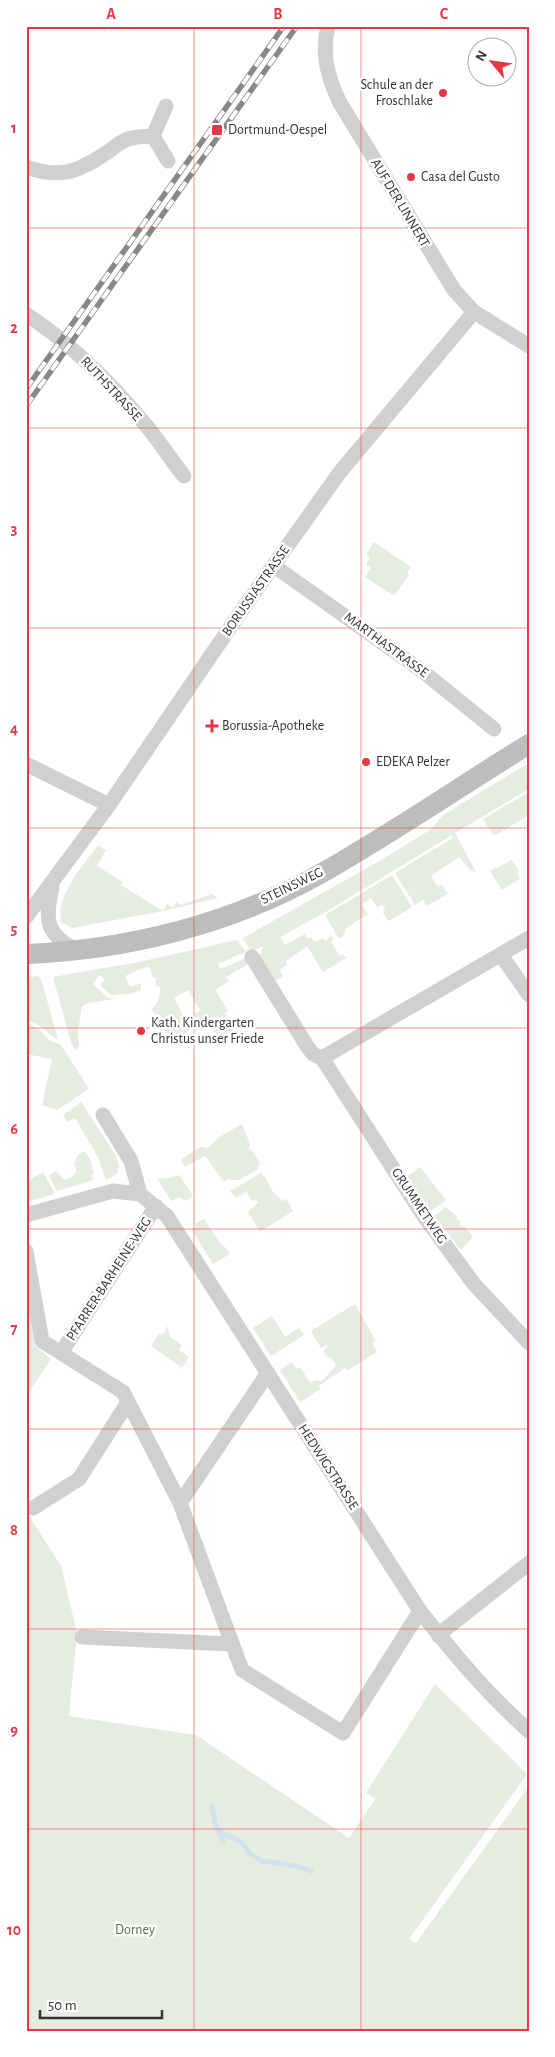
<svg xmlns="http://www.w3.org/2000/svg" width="555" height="2057" font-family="'Alegreya Sans',sans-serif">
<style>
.green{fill:#e6ecdf;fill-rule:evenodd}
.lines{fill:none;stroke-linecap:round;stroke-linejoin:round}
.stream{stroke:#cfe2ee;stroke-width:5}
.street{stroke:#d0d0d0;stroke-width:15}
.secondary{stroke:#bdbdbd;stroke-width:20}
.rail-casing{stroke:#888;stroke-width:5.5}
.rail{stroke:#fff;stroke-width:4;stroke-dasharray:11;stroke-linecap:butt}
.grid{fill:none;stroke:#e63946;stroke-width:1;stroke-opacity:0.55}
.poi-dot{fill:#e63946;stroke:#fff;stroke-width:2}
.labels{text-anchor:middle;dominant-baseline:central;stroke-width:5;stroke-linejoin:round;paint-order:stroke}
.poi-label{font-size:14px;fill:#333;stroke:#fff;text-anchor:start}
.street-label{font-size:14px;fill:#333;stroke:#fff}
.park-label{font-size:14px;fill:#56703f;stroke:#fff}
.neatline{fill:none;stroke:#e63946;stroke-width:2}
.grid-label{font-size:16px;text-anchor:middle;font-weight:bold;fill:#e63946}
</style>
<rect width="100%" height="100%" fill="#fff"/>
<!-- green -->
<path class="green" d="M 374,542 L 411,567 L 407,573 L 409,575 L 394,596 L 365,577 L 371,568 L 366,564 L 370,557 L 366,555 Z
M 529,763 L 529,789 L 455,833 L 476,872 L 471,871 L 459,857 L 431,876 L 438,887 L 442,885 L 448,894 L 426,906 L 423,900 L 415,905 L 395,873 L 453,838 L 452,835 L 324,913 L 280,937 L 285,945 L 305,934 L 307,938 L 311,938 L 316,942 L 323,938 L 326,941 L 331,935 L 333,939 L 331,942 L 340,956 L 343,954 L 346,958 L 323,972 L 307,946 L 286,961 L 287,965 L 279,970 L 283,976 L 273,982 L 259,958 L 263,946 L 251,952 L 243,938 L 381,860 L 430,830 L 443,815 Z
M 527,793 L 529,815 L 494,836 L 483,819 Z
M 98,845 L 106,850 L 97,866 L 123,882 L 121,885 L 163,911 L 167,904 L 173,908 L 176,902 L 181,905 L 212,894 L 218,898 L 163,911 L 72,928 L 62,923 C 53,898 84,865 98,845 Z
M 512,860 L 519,871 L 517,873 L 520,879 L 502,890 L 490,871 Z
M 392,875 L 412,907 L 389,921 L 383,913 L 385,906 L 380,905 L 378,908 L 371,898 L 362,904 L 368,914 L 346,928 L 343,937 L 339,939 L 325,915 Z
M 237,940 L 246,952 L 218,964 L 221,969 L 247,957 L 251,963 L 226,977 L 229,981 L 218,988 L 216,991 L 228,1011 L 225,1013 L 233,1025 L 238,1022 L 243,1025 L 219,1038 L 209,1024 L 196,1031 L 194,1027 L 175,1041 L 171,1039 L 151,1009 C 157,1006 161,995 160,987 L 156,986 L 156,978 L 153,977 L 149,966 L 125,976 L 130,987 L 141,983 L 141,990 L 130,994 L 111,995 L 100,985 L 105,979 L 99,975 L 93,984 L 107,997 L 115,999 L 88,1003 L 82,1006 L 78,1031 L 79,1046 L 75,1050 L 71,1042 L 53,977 L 139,962 ZM 188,990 L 200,1010 L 197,1013 L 185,1019 L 174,998 Z
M 38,976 L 41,979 L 58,1039 L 55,1039 C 47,1032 37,1020 26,1021 L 26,977 Z
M 29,1024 L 40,1030 L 50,1041 L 61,1045 L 89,1089 L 57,1110 L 42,1105 L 52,1059 L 26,1054 L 26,1025 Z
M 81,1102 L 116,1156 L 119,1166 L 117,1174 L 106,1180 L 98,1157 L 75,1118 L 67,1122 L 63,1115 Z
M 242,1124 L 250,1144 L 249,1149 L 253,1152 L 260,1163 L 258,1166 L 258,1169 L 239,1180 L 231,1180 L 229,1178 L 224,1182 L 205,1156 L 185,1167 L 181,1160 L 200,1147 L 208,1148 L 221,1136 Z
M 84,1151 L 90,1159 L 94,1173 L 92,1175 L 93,1180 L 57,1191 L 49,1175 L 56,1171 L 64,1180 L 73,1176 L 77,1171 L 74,1164 L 77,1156 Z
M 420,1167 L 446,1200 L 431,1211 L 407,1177 Z
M 43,1172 L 55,1194 L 26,1202 L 26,1182 Z
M 261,1173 C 268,1179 268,1185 273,1192 C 276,1196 280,1197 283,1201 L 286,1199 L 293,1211 L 260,1232 L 248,1212 L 258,1203 L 256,1200 L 252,1201 L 247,1193 L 248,1191 L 236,1198 L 230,1191 Z
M 179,1175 L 193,1196 L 186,1201 L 179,1197 L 171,1201 L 157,1178 L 169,1178 Z
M 446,1207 L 457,1217 L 456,1218 L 461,1222 L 459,1225 L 465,1227 L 473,1237 L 461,1250 L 434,1216 Z
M 204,1219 L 222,1246 L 224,1246 L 230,1254 L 213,1264 L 192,1230 L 196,1227 L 195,1224 Z
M 26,1293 L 35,1346 L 51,1359 L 26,1397 Z
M 355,1304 L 376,1341 L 372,1343 L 377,1352 L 347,1371 L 345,1368 L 319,1386 L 320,1389 L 300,1402 L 280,1370 L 292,1362 L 296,1369 L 300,1367 L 310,1383 L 317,1380 L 321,1382 L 336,1366 L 331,1357 L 328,1358 L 323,1351 L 327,1348 L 326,1345 L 321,1348 L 311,1331 Z
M 272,1316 L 285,1337 L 299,1328 L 304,1335 L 271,1356 L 253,1328 Z
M 167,1325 L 170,1337 L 182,1345 L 179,1350 L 189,1357 L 182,1368 L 151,1346 L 159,1334 L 162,1335 L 166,1330 Z
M 26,1511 L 61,1566 L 77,1633 L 69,1716 L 196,1735 L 349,1838 L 375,1799 L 366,1793 L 435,1684 L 526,1773 L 527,1774 L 409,1939 L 416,1943 L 529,1786 L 529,2031 L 26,2031 Z"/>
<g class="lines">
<!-- stream -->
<path class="stream" d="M 212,1806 L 215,1823 L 223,1841
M 219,1831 L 242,1843 L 251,1854 L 262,1861 L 296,1866 L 311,1871"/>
<!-- street -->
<path class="street" d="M 328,26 C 321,54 328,78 340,103 L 454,290 L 474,312 L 529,346
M 153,136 L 168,161
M 26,167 C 60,179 78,172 106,153 C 113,149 119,142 126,140 C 133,136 145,137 153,136 L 166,106
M 26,314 C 73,345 114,386 149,429 C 161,444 172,461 184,476
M 274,566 L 421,670 L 494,729
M 26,764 L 109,805
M 52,888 C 44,920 46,935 78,951
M 26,917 L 109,805 L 244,607 L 340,472 L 474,312
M 501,955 L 529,995
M 252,957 L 307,1046 L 313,1054 L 322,1058 L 423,1215 L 474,1284 L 529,1343
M 322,1058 L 529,938
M 103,1115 L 131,1161 L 140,1194
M 26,1215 L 113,1191 L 140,1194 L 167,1216 L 420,1611 C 454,1654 488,1695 529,1731
M 26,1251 L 42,1341 L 123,1392 L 180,1503 L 242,1670 L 343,1733 L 420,1611
M 61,1353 L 156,1206
M 180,1503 L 268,1373
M 33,1508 L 79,1479 L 128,1402
M 438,1635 L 529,1563
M 82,1637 L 231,1644"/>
<!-- secondary -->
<path class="secondary" d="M 26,954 C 127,950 231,924 320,874 C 391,834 459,787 529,744"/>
<defs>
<path id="rail" d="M 26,389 L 284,26
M 26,406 L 297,26"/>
</defs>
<!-- rail casing -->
<use href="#rail" class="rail-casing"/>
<!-- rail -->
<use href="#rail" class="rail"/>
</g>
<!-- grid -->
<path class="grid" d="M 194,26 L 194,2031M 361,26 L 361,2031M 26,228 L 529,228M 26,428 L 529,428M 26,628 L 529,628M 26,828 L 529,828M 26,1028 L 529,1028M 26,1229 L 529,1229M 26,1429 L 529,1429M 26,1629 L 529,1629M 26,1829 L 529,1829"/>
<!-- markers -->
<g class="poi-dot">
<circle cx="443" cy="93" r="5"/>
<rect x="211" y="124" width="12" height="12" rx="2.5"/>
<circle cx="411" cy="177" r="5"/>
<path d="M209.5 718.5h5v5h5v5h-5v5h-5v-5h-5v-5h5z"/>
<circle cx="366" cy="762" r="5"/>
<circle cx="141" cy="1031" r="5"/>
</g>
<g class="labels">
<!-- poi labels -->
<g class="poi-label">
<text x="433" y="85" text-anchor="end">Schule an der<tspan x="433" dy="16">Froschlake</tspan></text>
<text x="228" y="130">Dortmund-Oespel</text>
<text x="421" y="177">Casa del Gusto</text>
<text x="222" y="726">Borussia-Apotheke</text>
<text x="376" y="762">EDEKA Pelzer</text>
<text x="151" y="1023">Kath. Kindergarten<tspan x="151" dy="16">Christus unser Friede</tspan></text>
</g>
<!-- street labels -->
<g class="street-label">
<text transform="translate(400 203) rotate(59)">AUF DER LINNERT</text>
<text transform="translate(111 389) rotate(47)">RUTHSTRASSE</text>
<text transform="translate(256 591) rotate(-55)">BORUSSIASTRASSE</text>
<text transform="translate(386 645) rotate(36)">MARTHASTRASSE</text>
<text transform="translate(292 886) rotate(-26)">STEINSWEG</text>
<text transform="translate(419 1206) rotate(56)">GRUMMETWEG</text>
<text transform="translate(109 1279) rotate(-57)">PFARRER-BARHEINE-WEG</text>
<text transform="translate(328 1467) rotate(57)">HEDWIGSTRASSE</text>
</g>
<!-- park labels -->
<g class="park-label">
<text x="135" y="1930">Dorney</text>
</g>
</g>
<!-- border -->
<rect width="555" height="2057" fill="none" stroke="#ffffff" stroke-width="55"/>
<!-- north arrow -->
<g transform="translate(492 62) rotate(299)"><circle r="24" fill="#ffffff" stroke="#adadad"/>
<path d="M0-4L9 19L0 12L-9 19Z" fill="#e63946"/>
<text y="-8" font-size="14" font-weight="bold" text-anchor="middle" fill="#333333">N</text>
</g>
<!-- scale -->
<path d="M40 2010v8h122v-8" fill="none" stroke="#333333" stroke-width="2.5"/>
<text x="48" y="2010" font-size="15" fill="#333333" stroke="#ffffff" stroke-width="4" paint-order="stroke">50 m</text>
<rect x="28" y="28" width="500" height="2002" class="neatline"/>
<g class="grid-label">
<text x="111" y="19">A</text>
<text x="278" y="19">B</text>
<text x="444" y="19">C</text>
<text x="14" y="133">1</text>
<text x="14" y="333">2</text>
<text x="14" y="534">3</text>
<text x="14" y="734">4</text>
<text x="14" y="934">5</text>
<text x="14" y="1134">6</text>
<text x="14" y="1334">7</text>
<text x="14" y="1535">8</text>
<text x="14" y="1735">9</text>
<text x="14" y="1935">10</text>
</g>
</svg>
